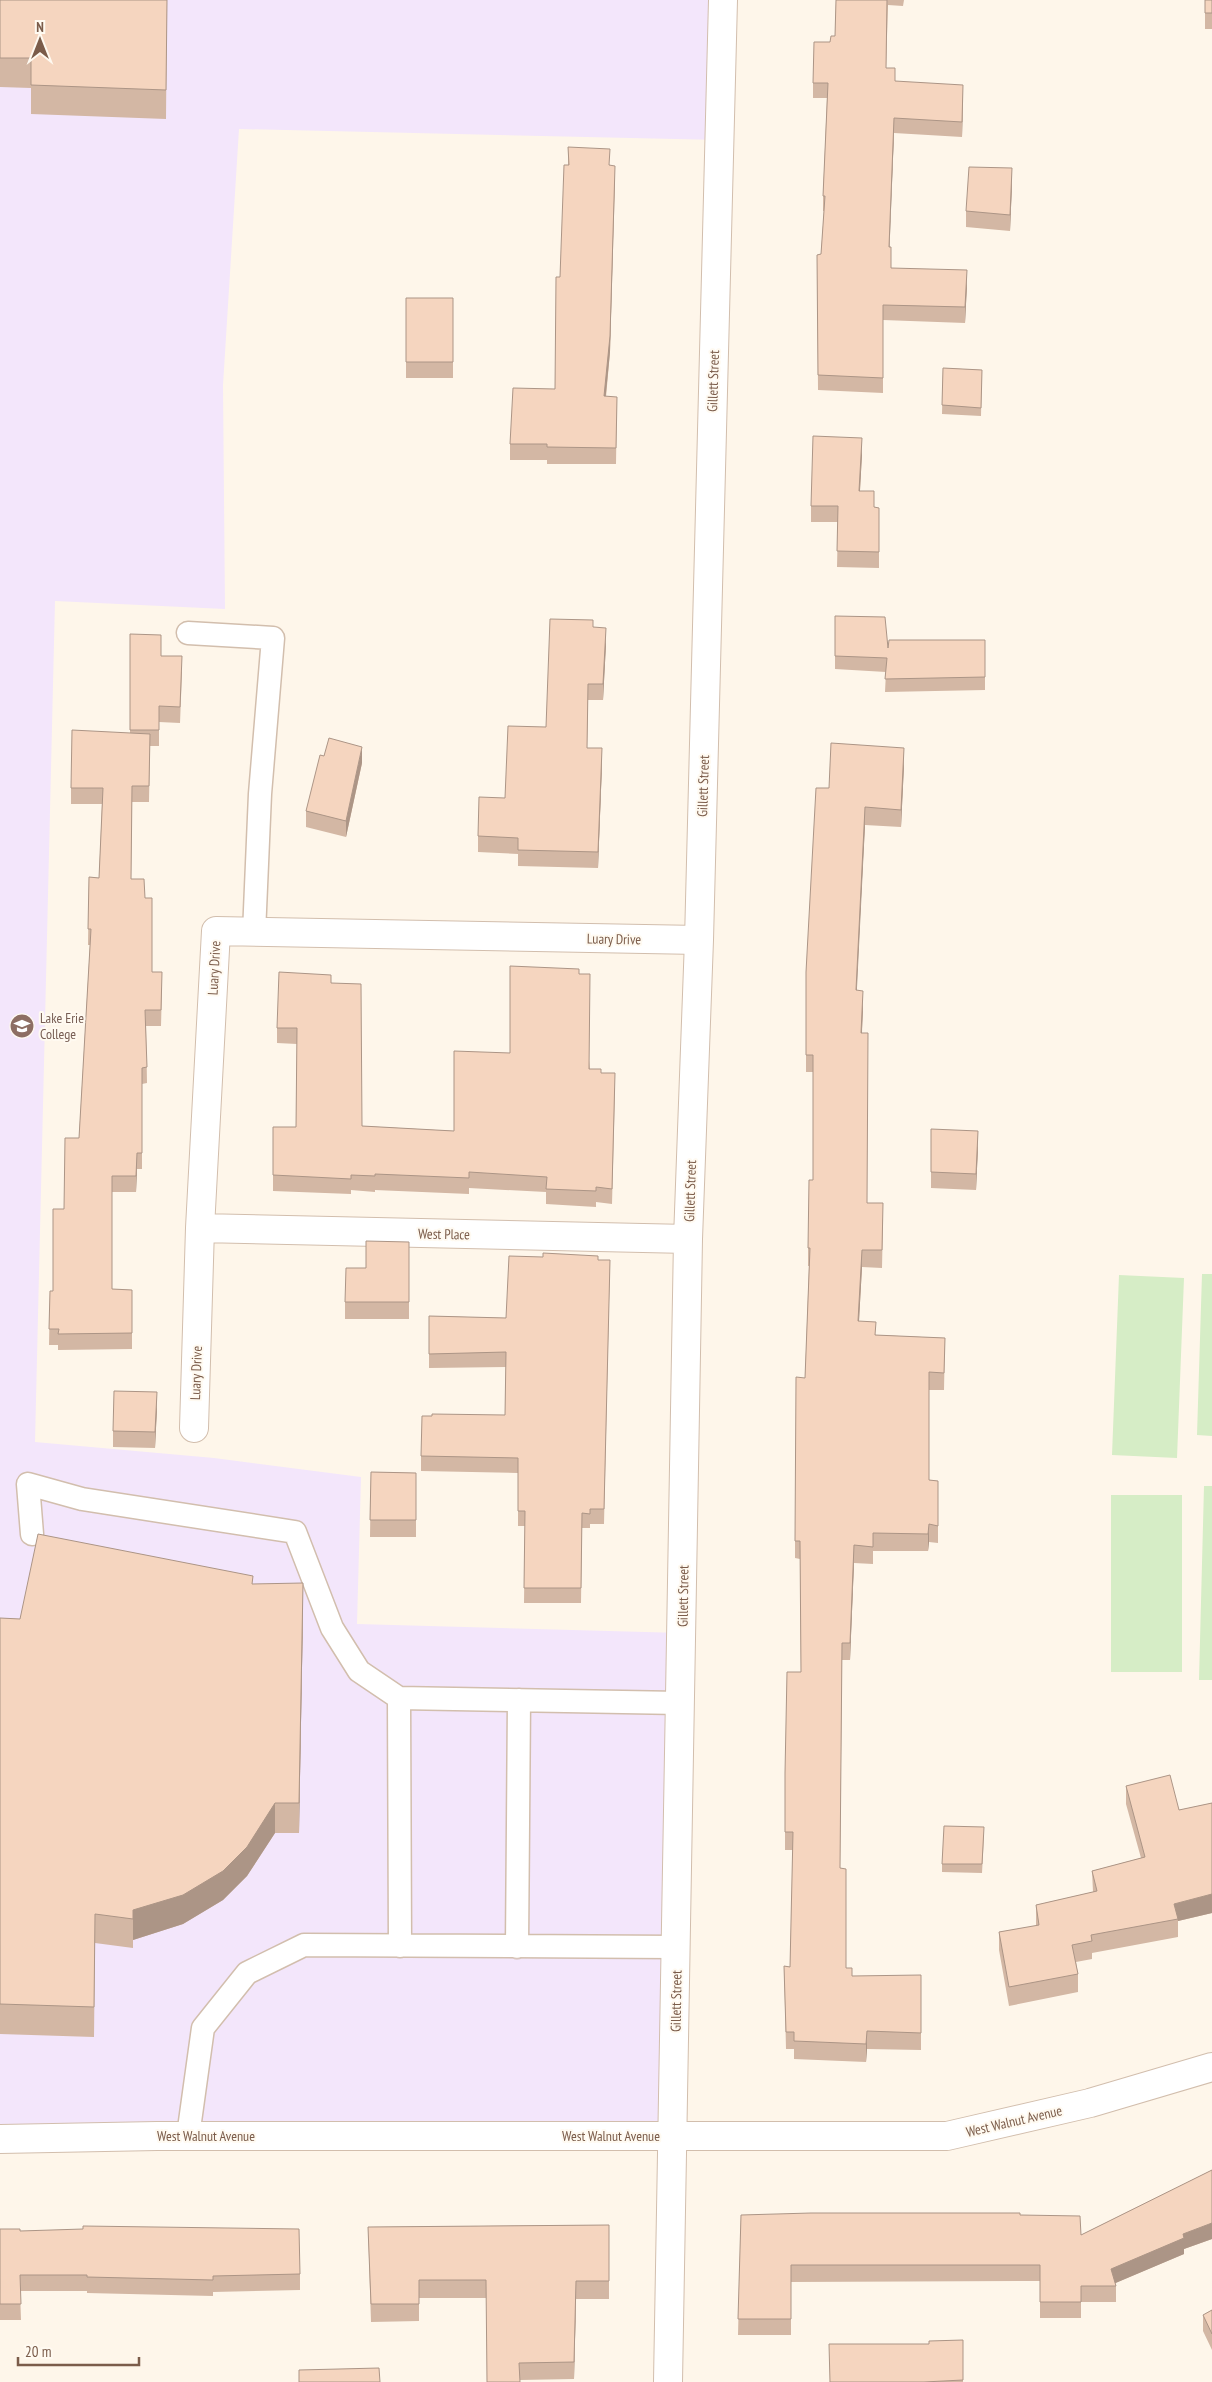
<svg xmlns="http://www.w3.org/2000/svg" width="1212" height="2382" font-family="'PT Sans Narrow',sans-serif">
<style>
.education{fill:#f3e6fb}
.green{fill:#d6edc6}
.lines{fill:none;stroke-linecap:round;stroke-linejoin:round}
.service-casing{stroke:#d2bead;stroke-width:25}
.minor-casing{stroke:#d2bead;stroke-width:30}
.service{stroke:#fff;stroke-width:22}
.minor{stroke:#fff;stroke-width:28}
.wall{fill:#d3b7a4}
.shaded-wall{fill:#ac9586}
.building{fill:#f5d5bf;stroke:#ac9586}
.labels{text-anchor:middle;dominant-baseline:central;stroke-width:4;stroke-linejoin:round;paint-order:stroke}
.street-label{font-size:14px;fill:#7b5c4a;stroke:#fffaf1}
.education-label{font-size:14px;fill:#785e54;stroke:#fffaf1;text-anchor:start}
</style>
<rect width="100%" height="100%" fill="#fef6ea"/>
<!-- education -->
<path class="education" d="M 0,0 L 723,0 L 720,140 L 239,129 L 223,385 L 225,609 L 55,601 L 35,1442 L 214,1458 L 361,1477 L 357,1624 L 682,1633 L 673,2136 L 0,2139 Z"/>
<!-- green -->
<path class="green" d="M 1202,1274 L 1212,1274 L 1212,1436 L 1197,1435 Z
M 1119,1275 L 1184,1278 L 1177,1458 L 1112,1455 Z
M 1204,1486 L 1212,1486 L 1212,1680 L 1199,1680 Z
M 1111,1495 L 1182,1495 L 1182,1672 L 1111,1672 Z"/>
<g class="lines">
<defs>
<path id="service" d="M 188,633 L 273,638 L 260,794 L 254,933
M 32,1534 L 28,1484 L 82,1499 L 295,1532 L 332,1628 L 359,1671 L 399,1698 L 680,1703
M 399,1698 L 400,1946
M 517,1947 L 519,1700
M 188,2136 L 203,2028 L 247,1973 L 304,1945 L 676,1947"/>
<path id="minor" d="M 200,1228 L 688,1239
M 194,1428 L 200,1228 L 216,931 L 699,940
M 0,2139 L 157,2136 L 947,2136 L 1090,2103 L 1212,2067
M 668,2382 L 688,1239 L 699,940 L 723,0"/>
</defs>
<!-- service casing -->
<use href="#service" class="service-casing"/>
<!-- minor casing -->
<use href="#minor" class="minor-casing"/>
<!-- service -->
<use href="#service" class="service"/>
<!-- minor -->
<use href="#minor" class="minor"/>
</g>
<!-- wall -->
<path class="wall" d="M 0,0 L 167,0 L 166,119 L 31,114 L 31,88 L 0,87 Z
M 836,0 L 904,0 L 903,6 L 888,5 L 886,68 L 895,81 L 963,100 L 962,137 L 894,133 L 889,247 L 891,268 L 967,285 L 965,323 L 883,320 L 883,393 L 818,390 L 817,255 L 821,254 L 824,211 L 823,211 L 823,196 L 827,98 L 813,98 L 813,83 L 830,42 L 835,36 Z
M 1212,0 L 1212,29 L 1205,29 L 1205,13 Z
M 568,147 L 610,165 L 615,182 L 610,352 L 606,397 L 617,397 L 616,464 L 547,464 L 547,460 L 510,460 L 510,444 L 555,389 L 560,277 L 568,165 Z
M 1012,184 L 1010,231 L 966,227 L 966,211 Z
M 406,298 L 453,298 L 453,378 L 406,378 Z
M 943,368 L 982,370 L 981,416 L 942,414 Z
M 862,454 L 860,491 L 874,507 L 879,508 L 879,568 L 837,567 L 838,522 L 811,522 L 811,506 Z
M 835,616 L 888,648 L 985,640 L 985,690 L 885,692 L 886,672 L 835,669 Z
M 593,627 L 606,644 L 603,700 L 588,700 L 587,748 L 602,764 L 598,868 L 518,866 L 518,854 L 478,852 L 478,836 L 505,798 L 546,727 Z
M 130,634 L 161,656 L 182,672 L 180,723 L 159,722 L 159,746 L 150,746 L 149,802 L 132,802 L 131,879 L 145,898 L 152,972 L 162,989 L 161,1026 L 146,1026 L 147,1083 L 142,1084 L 142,1169 L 137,1169 L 136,1192 L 112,1192 L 112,1289 L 132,1290 L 132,1349 L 58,1350 L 58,1345 L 49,1345 L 50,1291 L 53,1291 L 64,1209 L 79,1138 L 90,945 L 88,945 L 89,877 L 99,878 L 102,804 L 71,804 L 71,788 L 130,733 Z
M 362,763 L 346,837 L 306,827 L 306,811 Z
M 904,765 L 901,827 L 865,825 L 856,990 L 863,1008 L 862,1033 L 867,1203 L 883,1220 L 882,1268 L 862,1267 L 859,1321 L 876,1335 L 945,1338 L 944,1390 L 929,1390 L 929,1480 L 938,1481 L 938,1543 L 929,1542 L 928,1551 L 873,1551 L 873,1564 L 854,1563 L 850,1660 L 842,1660 L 840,1868 L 846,1968 L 852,1976 L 921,2033 L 921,2050 L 867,2049 L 866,2062 L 794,2059 L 794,2049 L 786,2049 L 784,1966 L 790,1967 L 793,1850 L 785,1850 L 785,1773 L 801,1672 L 800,1559 L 795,1558 L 795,1541 L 805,1378 L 809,1266 L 808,1266 L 808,1248 L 813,1180 L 813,1072 L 806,1072 L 806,972 L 829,788 Z
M 579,974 L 590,1069 L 601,1073 L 615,1089 L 612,1204 L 596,1202 L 596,1207 L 546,1204 L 546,1192 L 469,1188 L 469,1194 L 375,1190 L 375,1192 L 351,1190 L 351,1194 L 273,1191 L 273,1175 L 296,1127 L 297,1044 L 277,1043 L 277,1028 L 331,983 L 362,1126 L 454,1131 L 510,1053 Z
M 931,1129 L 978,1147 L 976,1190 L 931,1188 Z
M 409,1242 L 409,1319 L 345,1319 L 345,1302 L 366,1268 Z
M 598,1260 L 610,1260 L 604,1524 L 590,1524 L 590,1528 L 582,1528 L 581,1603 L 524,1603 L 525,1526 L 518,1526 L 518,1473 L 421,1471 L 421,1456 L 505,1415 L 506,1367 L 429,1368 L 429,1316 L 506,1318 Z
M 157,1408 L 155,1448 L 113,1447 L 113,1431 Z
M 371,1472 L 416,1473 L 416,1537 L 370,1537 Z
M 253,1584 L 303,1613 L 299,1833 L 275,1833 L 247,1876 L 223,1900 L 183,1924 L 133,1940 L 133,1948 L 95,1943 L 94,2037 L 0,2034 L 0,1618 L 20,1619 Z
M 1126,1786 L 1179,1810 L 1212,1803 L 1212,1913 L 1178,1921 L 1178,1937 L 1092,1953 L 1092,1959 L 1076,1962 L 1078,1974 L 1078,1992 L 1009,2006 L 999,1950 L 999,1932 L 1036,1926 L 1036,1905 L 1093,1892 L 1092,1871 L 1141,1858 L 1126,1804 Z
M 984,1835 L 982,1873 L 942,1872 L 942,1864 Z
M 1212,2170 L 1212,2239 L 1184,2249 L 1184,2254 L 1115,2283 L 1116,2286 L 1116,2302 L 1081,2302 L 1081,2318 L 1040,2318 L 1040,2281 L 791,2282 L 791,2335 L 738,2335 L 741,2215 L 1020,2215 L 1081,2235 Z
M 609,2225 L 609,2299 L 576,2299 L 574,2379 L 520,2380 L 486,2298 L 419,2298 L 419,2321 L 371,2322 L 368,2227 Z
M 0,2229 L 20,2231 L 300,2274 L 300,2290 L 213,2292 L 213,2296 L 87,2293 L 87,2291 L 20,2291 L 21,2320 L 0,2320 Z
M 1212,2310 L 1212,2350 L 1203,2331 L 1203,2315 Z
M 963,2340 L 963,2382 L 829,2382 Z"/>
<!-- shaded-wall -->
<path class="shaded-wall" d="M 963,85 L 963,100 L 962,137 L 962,122 Z
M 894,118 L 894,133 L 889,262 L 889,247 Z
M 615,166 L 610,352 L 604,413 L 604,396 Z
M 1012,168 L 1012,184 L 1010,231 L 1010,215 Z
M 967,270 L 967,285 L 965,323 L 965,307 Z
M 862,438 L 862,454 L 859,507 L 859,491 Z
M 606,628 L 606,644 L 603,700 L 603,684 Z
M 362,747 L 362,763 L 346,837 L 346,821 Z
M 602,748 L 602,764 L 598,868 L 598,852 Z
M 904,748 L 904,765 L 901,827 L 901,810 Z
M 865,807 L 865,825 L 856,1008 L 856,990 Z
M 863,991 L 863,1008 L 861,1050 L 861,1033 Z
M 978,1131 L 978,1147 L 976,1190 L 976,1174 Z
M 137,1153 L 137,1169 L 136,1192 L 136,1176 Z
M 862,1250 L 862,1267 L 858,1339 L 858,1321 Z
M 157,1392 L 157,1408 L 155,1448 L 155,1432 Z
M 929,1524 L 929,1542 L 928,1551 L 928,1534 Z
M 854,1545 L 854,1563 L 850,1660 L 850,1643 Z
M 303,1583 L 303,1613 L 299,1833 L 299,1803 Z
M 275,1803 L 275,1833 L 247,1876 L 223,1900 L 183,1924 L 133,1940 L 133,1910 Z
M 1212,1894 L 1212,1913 L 1178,1921 L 1174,1904 Z
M 867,2031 L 867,2049 L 866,2062 L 866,2044 Z
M 1212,2223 L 1212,2239 L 1184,2249 L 1184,2254 L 1111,2285 L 1111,2269 L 1183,2234 Z
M 576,2281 L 576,2299 L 574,2379 L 574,2362 Z"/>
<!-- building -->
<path class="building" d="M 0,0 L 167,0 L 166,90 L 31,85 L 31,58 L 0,58 Z
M 836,0 L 887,0 L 886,68 L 895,68 L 895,81 L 963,85 L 962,122 L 894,118 L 889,247 L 891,247 L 891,268 L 967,270 L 965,307 L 883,305 L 883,378 L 818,375 L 817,255 L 821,254 L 825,196 L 823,196 L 828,83 L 813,83 L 814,42 L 830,42 L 831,36 L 835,36 Z
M 1205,0 L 1212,0 L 1212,13 L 1205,13 Z
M 568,147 L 610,149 L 609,165 L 615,166 L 610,336 L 604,396 L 617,397 L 616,448 L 547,447 L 547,444 L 510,444 L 513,388 L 555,389 L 556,277 L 560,277 L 564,165 L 569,165 Z
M 969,167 L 1012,168 L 1010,215 L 966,211 Z
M 406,298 L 453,298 L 453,362 L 406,362 Z
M 943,368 L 982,370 L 981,408 L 942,405 Z
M 813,436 L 862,438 L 859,491 L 874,491 L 874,507 L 879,508 L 879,552 L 837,551 L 838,506 L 811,506 Z
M 835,616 L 885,617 L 888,648 L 889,640 L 985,640 L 985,677 L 885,679 L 887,658 L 835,656 Z
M 550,619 L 593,620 L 593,627 L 606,628 L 603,684 L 588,684 L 587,748 L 602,748 L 598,852 L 518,850 L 518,838 L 478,836 L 479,797 L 505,798 L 508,726 L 546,727 Z
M 130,634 L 161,635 L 161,656 L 182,656 L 180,707 L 159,706 L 159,730 L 130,730 Z
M 72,730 L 150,734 L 149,786 L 132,786 L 131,879 L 144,879 L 145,898 L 152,898 L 152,972 L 162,972 L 161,1010 L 145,1010 L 147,1067 L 142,1068 L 142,1153 L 137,1153 L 136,1176 L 112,1176 L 112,1289 L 132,1290 L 132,1333 L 58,1334 L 59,1329 L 49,1329 L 50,1291 L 53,1291 L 53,1209 L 64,1209 L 65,1138 L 79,1138 L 91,929 L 88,929 L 89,877 L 99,878 L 103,788 L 71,788 Z
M 329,738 L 362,747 L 346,821 L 306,811 L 320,755 L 324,756 Z
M 831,743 L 904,748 L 901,810 L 865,807 L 856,990 L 863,991 L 861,1033 L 868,1033 L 867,1203 L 883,1203 L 882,1250 L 862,1250 L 858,1321 L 876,1322 L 875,1335 L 945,1338 L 944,1373 L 929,1372 L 929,1480 L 938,1481 L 938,1526 L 929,1524 L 928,1534 L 873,1533 L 873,1547 L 854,1545 L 850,1643 L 842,1643 L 840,1868 L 846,1869 L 846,1968 L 852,1968 L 852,1976 L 921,1975 L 921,2033 L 867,2031 L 866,2044 L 794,2041 L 794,2032 L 786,2032 L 784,1966 L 790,1967 L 793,1832 L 785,1832 L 785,1773 L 787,1672 L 801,1672 L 800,1541 L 795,1541 L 796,1377 L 805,1378 L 810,1248 L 808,1248 L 809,1180 L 813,1180 L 813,1055 L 806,1055 L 806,972 L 816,788 L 829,788 Z
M 510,966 L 579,969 L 579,974 L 590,974 L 589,1069 L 601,1069 L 601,1073 L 615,1073 L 612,1189 L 596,1187 L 596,1191 L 546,1189 L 547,1177 L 469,1172 L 469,1178 L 375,1174 L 375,1176 L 351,1175 L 351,1179 L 273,1175 L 273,1127 L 296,1127 L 297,1028 L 277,1028 L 279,972 L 331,975 L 331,983 L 361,984 L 362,1126 L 454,1131 L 454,1051 L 510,1053 Z
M 931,1129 L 978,1131 L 976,1174 L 931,1172 Z
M 366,1241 L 409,1242 L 409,1302 L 345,1302 L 346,1268 L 366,1268 Z
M 543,1253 L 598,1256 L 598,1260 L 610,1260 L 604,1509 L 590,1509 L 590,1514 L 582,1513 L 581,1588 L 524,1588 L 525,1511 L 518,1511 L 518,1458 L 421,1456 L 422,1416 L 432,1416 L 432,1414 L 505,1415 L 506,1352 L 429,1354 L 429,1316 L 506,1318 L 509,1256 L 543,1257 Z
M 114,1391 L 157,1392 L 155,1432 L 113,1431 Z
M 371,1472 L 416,1473 L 416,1520 L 370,1520 Z
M 38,1534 L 253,1576 L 252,1584 L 303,1583 L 299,1803 L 275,1803 L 247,1847 L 223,1871 L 183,1895 L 133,1910 L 133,1919 L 95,1914 L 94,2007 L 0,2004 L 0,1618 L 20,1619 Z
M 1170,1775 L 1179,1810 L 1212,1803 L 1212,1894 L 1174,1904 L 1178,1919 L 1091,1935 L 1092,1941 L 1072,1945 L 1078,1974 L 1009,1987 L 999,1932 L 1039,1925 L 1036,1905 L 1097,1891 L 1092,1871 L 1145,1857 L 1126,1786 Z
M 944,1826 L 984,1827 L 982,1864 L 942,1864 Z
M 1212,2170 L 1212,2223 L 1183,2234 L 1184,2238 L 1111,2269 L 1116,2286 L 1081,2286 L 1081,2302 L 1040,2302 L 1040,2265 L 791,2265 L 791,2319 L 738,2319 L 741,2215 L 811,2213 L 1020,2213 L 1020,2215 L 1080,2216 L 1081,2235 Z
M 609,2225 L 609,2281 L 576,2281 L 574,2362 L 519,2363 L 520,2382 L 487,2382 L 486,2280 L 419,2280 L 419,2304 L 371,2304 L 368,2227 Z
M 83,2226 L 299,2229 L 300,2274 L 213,2276 L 213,2280 L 87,2277 L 87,2275 L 20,2275 L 21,2304 L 0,2304 L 0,2229 L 20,2229 L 20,2231 L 83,2229 Z
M 1212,2310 L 1212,2334 L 1203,2315 Z
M 963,2340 L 963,2380 L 924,2382 L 830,2382 L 829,2344 L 929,2344 L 929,2341 Z
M 379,2368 L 380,2382 L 299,2382 L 299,2370 Z"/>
<!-- icons -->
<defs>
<symbol id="university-disc" viewBox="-11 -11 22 22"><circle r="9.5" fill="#8d6e63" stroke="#fffaf1"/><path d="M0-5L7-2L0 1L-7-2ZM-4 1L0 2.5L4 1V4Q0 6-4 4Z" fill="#fff"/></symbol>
</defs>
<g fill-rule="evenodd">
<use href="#university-disc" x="8" y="1012" width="28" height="28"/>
</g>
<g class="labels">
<!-- street labels -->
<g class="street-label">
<text transform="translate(713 381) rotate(-88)">Gillett Street</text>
<text transform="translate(703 786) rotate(-88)">Gillett Street</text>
<text transform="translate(614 939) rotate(1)">Luary Drive</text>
<text transform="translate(214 968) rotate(-87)">Luary Drive</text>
<text transform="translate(690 1191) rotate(-88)">Gillett Street</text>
<text transform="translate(444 1234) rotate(1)">West Place</text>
<text transform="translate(196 1373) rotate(-88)">Luary Drive</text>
<text transform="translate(683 1596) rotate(-89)">Gillett Street</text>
<text transform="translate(676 2001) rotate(-89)">Gillett Street</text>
<text transform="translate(1014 2121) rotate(-13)">West Walnut Avenue</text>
<text x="206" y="2136">West Walnut Avenue</text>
<text x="611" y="2136">West Walnut Avenue</text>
</g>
<!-- education labels -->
<g class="education-label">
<text x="40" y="1018">Lake Erie<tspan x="40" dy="16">College</tspan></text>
</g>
</g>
<!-- north arrow -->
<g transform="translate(40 40)" stroke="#fffaf1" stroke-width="4" paint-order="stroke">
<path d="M0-4L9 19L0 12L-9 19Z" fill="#7b5c4a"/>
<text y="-8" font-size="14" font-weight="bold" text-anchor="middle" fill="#7b5c4a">N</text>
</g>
<!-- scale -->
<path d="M18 2357v8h121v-8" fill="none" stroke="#7b5c4a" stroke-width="2.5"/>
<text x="25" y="2357" font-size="15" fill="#7b5c4a" stroke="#fffaf1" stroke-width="4" paint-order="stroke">20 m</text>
</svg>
